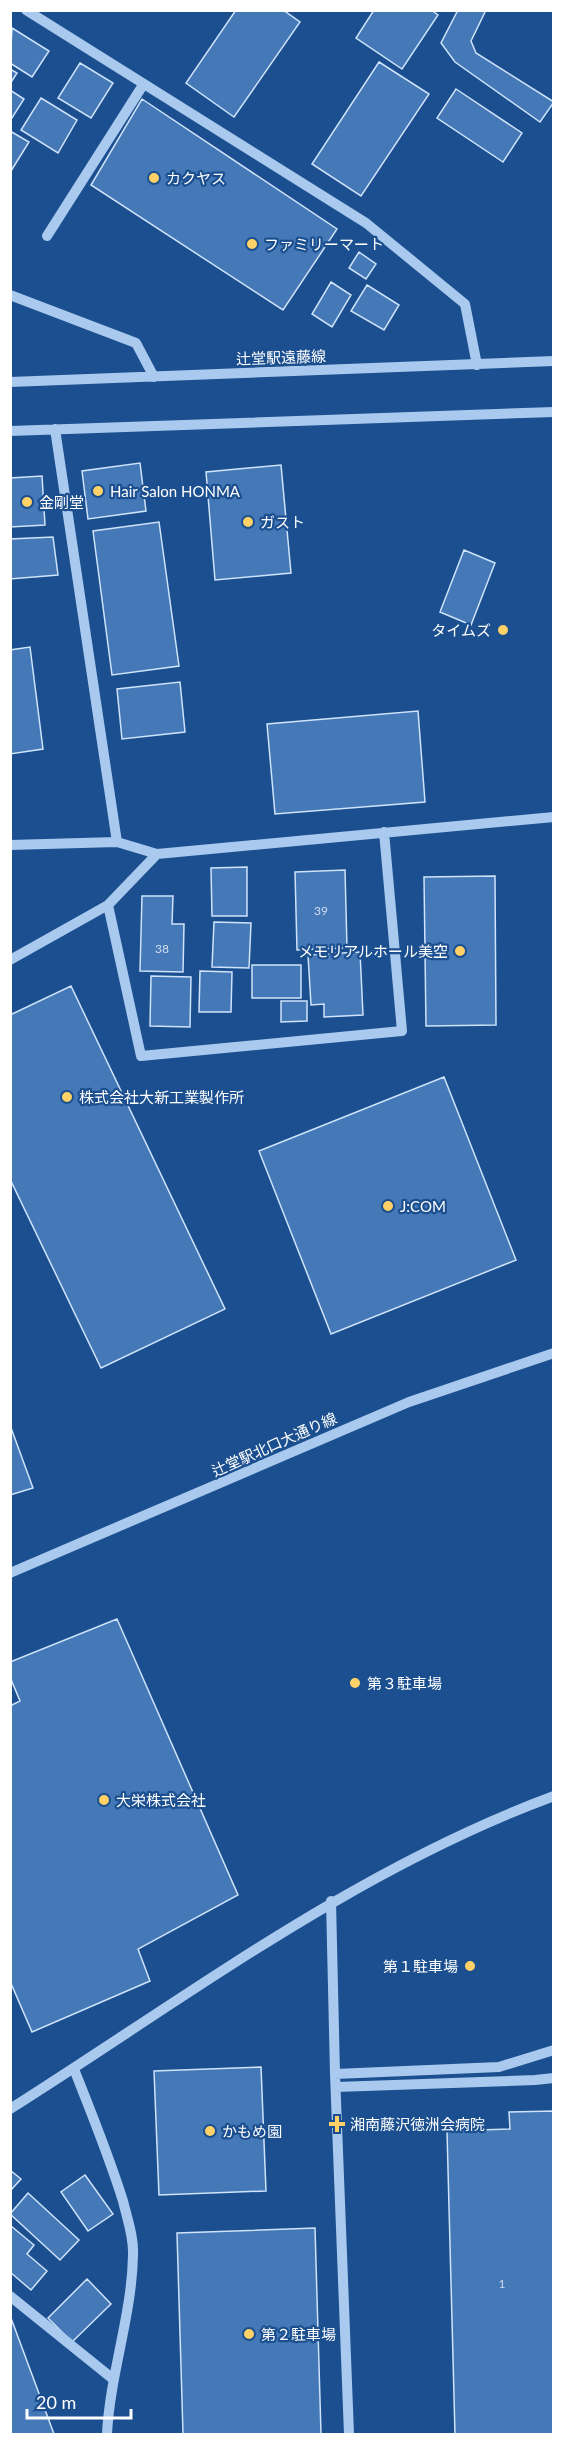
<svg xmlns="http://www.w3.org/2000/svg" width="564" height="2445" font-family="Lato,'Noto Sans JP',sans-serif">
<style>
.building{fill:#4478b7;stroke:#cfe3fa;stroke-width:1.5}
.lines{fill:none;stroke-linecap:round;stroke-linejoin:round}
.minor{stroke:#a9c9ee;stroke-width:10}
.poi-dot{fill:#ffd166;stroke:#1b4f8f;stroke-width:2}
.labels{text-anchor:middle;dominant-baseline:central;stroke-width:4.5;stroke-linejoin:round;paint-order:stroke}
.number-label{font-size:12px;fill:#d0dded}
.poi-label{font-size:15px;fill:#fff;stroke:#1b4f8f;text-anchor:start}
.street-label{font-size:15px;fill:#fff;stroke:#1b4f8f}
</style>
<rect width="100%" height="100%" fill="#1b4f8f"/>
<!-- building -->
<path class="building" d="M 236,10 L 283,10 L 300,22 L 234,117 L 186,83 Z
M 374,10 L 431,10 L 438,15 L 402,69 L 356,38 Z
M 458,10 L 486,10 L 471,41 L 476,53 L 554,102 L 540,122 L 455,62 L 441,43 Z
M 12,28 L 49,51 L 32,77 L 10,63 Z
M 379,62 L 429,94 L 361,196 L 312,164 Z
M 80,63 L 113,83 L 91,118 L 58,98 Z
M 10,69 L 17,73 L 10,84 Z
M 456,89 L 522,133 L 503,162 L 437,118 Z
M 10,90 L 24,99 L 10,121 Z
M 41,98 L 77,120 L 58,153 L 21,130 Z
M 142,99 L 337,229 L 283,310 L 91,185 Z
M 10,131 L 29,142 L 11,171 L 10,170 Z
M 359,252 L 376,264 L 366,279 L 349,268 Z
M 331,282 L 351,295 L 332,327 L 312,314 Z
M 367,285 L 399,305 L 384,330 L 351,311 Z
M 140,463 L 146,511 L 88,519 L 82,471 Z
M 281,465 L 291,573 L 215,580 L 206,472 Z
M 42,476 L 45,525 L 10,527 L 10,478 Z
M 159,522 L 179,666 L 112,675 L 93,531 Z
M 53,537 L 58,575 L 10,579 L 10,539 Z
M 464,550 L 495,563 L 471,625 L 440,612 Z
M 30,647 L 43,749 L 10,754 L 10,650 Z
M 180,682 L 185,732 L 122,739 L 117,689 Z
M 418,711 L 425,802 L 275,814 L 267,724 Z
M 247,867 L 247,916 L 212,916 L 211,868 Z
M 345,870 L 347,948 L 297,950 L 295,872 Z
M 495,876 L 496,1025 L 426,1026 L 424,877 Z
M 142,896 L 173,896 L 172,924 L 184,924 L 183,972 L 140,971 Z
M 214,922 L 251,923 L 249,968 L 212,967 Z
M 360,952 L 363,1015 L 324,1017 L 324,1004 L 311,1005 L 308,955 Z
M 252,965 L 301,965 L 301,998 L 252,998 Z
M 200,971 L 232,972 L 231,1012 L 199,1012 Z
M 151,976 L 191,977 L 190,1027 L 150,1026 Z
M 71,986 L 225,1309 L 101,1368 L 10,1179 L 10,1015 Z
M 281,1001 L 307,1001 L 307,1021 L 281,1022 Z
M 444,1077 L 516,1260 L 331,1334 L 259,1151 Z
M 10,1425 L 33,1488 L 10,1495 Z
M 117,1619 L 238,1895 L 138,1949 L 150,1981 L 32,2032 L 10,1981 L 10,1706 L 20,1701 L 10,1677 L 10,1662 Z
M 261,2067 L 266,2191 L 159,2195 L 154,2071 Z
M 554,2111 L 554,2434 L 455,2434 L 447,2131 L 510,2129 L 509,2112 Z
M 10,2170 L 21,2179 L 10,2191 Z
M 85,2175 L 113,2214 L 88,2231 L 61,2192 Z
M 28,2193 L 79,2240 L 60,2260 L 10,2214 Z
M 11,2226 L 34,2245 L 27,2254 L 47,2271 L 31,2290 L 10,2272 Z
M 315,2228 L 321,2434 L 183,2434 L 177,2233 Z
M 87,2279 L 111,2304 L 72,2342 L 48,2318 Z
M 11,2318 L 54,2434 L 10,2434 Z"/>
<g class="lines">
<!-- minor -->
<path class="minor" d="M 26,10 L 366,223 L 465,304 L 477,365
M 47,236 L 143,85
M 10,295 L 136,343 L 154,377
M 10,382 L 554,361
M 55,429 L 117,842
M 10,431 L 554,412
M 10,845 L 117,842 L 157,854
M 108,905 L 141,1056 L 402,1031 L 384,832
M 10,960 L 108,905 L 157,854 L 554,817
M 10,1573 L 409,1402 L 554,1353
M 331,1901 L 335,2074 L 349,2434
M 74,2069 C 91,2112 109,2156 123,2201 C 127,2218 134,2237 133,2255 C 132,2315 110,2374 107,2434
M 335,2074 L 499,2067 L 554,2050
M 336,2087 L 535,2080 L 554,2078
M 10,2109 C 187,1997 356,1869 554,1796
M 10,2296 L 113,2379"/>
</g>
<!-- markers -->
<g class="poi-dot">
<circle cx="154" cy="178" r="6"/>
<circle cx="252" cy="244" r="6"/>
<circle cx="98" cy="491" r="6"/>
<circle cx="27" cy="502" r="6"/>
<circle cx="248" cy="522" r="6"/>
<circle cx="503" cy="630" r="6"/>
<circle cx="460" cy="951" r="6"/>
<circle cx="67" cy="1097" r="6"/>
<circle cx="388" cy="1206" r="6"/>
<circle cx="355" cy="1683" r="6"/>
<circle cx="104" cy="1800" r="6"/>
<circle cx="470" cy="1966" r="6"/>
<path d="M334 2115h6v6h6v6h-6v6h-6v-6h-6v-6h6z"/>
<circle cx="210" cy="2131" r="6"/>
<circle cx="249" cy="2334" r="6"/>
</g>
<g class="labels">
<!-- number labels -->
<g class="number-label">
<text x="321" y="910">39</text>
<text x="162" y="948">38</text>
<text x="502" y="2283">1</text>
</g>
<!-- poi labels -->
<g class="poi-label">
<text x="166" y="178">カクヤス</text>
<text x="264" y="244">ファミリーマート</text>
<text x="110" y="491">Hair Salon HONMA</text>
<text x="39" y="502">金剛堂</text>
<text x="260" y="522">ガスト</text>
<text x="491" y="630" text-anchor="end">タイムズ</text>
<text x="448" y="951" text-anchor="end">メモリアルホール美空</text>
<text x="79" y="1097">株式会社大新工業製作所</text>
<text x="400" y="1206">J:COM</text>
<text x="367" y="1683">第３駐車場</text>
<text x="116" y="1800">大栄株式会社</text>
<text x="458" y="1966" text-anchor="end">第１駐車場</text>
<text x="350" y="2124">湘南藤沢徳洲会病院</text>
<text x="222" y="2131">かもめ園</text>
<text x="261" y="2334">第２駐車場</text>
</g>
<!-- street labels -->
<g class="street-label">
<text transform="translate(281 357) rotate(-2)">辻堂駅遠藤線</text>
<text transform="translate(274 1444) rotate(-24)">辻堂駅北口大通り線</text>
</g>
</g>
<!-- border -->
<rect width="564" height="2445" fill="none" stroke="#ffffff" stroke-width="24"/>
<!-- scale -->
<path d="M27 2409v9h104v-9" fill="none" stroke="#ffffff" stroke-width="3"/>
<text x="36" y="2409" font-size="18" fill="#ffffff" stroke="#1b4f8f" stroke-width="4.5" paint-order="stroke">20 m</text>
</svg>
